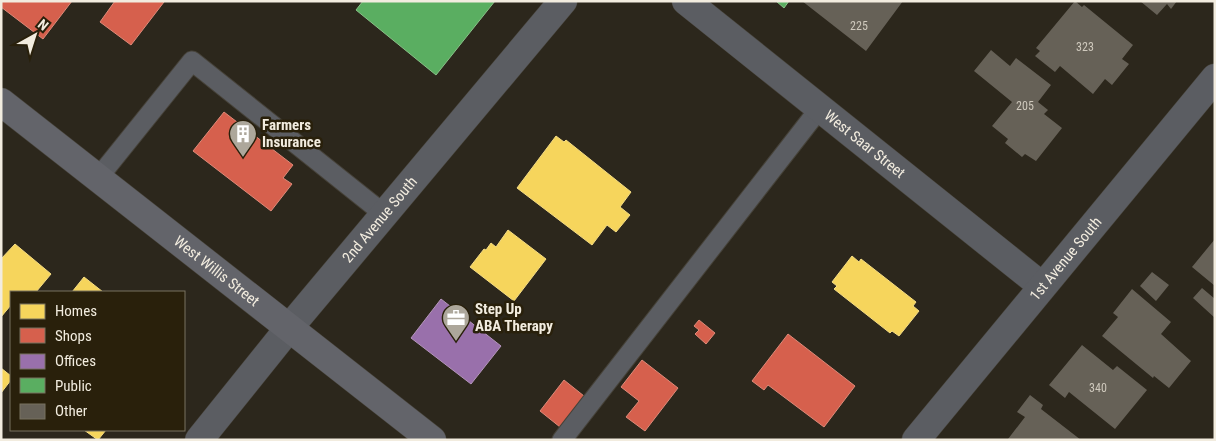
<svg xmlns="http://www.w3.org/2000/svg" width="1216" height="441" font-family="'Roboto Condensed',sans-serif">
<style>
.homes{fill:#f6d55c;stroke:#f5dc83}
.shops{fill:#d6604d;stroke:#de8a79}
.offices{fill:#9970ab;stroke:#b495bb}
.public{fill:#5aae61;stroke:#88c187}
.building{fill:#666157}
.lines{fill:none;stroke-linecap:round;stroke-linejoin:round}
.service-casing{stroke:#464239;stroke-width:21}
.minor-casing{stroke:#464239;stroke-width:29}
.primary-casing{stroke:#464239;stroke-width:29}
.service{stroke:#5b5d62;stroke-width:19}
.minor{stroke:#5b5d62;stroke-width:28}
.primary{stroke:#63646a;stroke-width:28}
.labels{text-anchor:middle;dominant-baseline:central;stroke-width:5;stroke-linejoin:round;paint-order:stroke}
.number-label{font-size:12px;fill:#cfc9bd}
.poi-label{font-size:15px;font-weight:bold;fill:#f2ecdf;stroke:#29200b;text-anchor:start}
.street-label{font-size:15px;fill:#f2ecdf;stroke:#29200b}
</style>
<rect width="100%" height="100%" fill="#2c271c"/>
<!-- homes -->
<path class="homes" d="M 556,136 L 564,142 L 566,140 L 631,192 L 620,207 L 630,215 L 616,232 L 607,225 L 592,245 L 517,188 Z
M 508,230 L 546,259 L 514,301 L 470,267 L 484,249 L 486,250 L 491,243 L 496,247 Z
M 15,244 L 51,274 L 36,292 L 11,292 L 11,305 L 1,317 L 1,259 Z
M 852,256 L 859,262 L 861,259 L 916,302 L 913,306 L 919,311 L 899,336 L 892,331 L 890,333 L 834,289 L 837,286 L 832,282 Z
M 84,277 L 103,292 L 72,292 Z
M 1,368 L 11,376 L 11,380 L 1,393 Z
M 84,430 L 106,430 L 98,440 Z"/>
<!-- shops -->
<path class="shops" d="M 1,1 L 72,1 L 43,39 L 1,7 Z
M 115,1 L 163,1 L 164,2 L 131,45 L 100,22 Z
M 224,112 L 293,165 L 283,178 L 292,184 L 271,211 L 193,151 Z
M 699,320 L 715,333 L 706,344 L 695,334 L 699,330 L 694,326 Z
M 788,334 L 855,386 L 824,427 L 768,385 L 764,390 L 752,381 Z
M 642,360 L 678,388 L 645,431 L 626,417 L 639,401 L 621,387 Z
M 564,380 L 584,396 L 560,427 L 540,411 Z"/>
<!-- offices -->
<path class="offices" d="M 441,299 L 501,346 L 471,384 L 411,338 Z"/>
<!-- public -->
<path class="public" d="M 363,1 L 495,1 L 436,75 L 356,10 Z
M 776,1 L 789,1 L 784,8 Z"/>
<!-- building -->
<path class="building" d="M 802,1 L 903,1 L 866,51 Z
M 1075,1 L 1082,7 L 1084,5 L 1133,45 L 1122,59 L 1129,64 L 1112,85 L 1105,79 L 1093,94 L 1060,66 L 1055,72 L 1035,56 L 1040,51 L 1036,48 Z
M 1140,1 L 1177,1 L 1171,9 L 1167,4 L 1157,15 Z
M 991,50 L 1010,66 L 1016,58 L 1051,85 L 1038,102 L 1048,110 L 1044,114 L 1062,128 L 1036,161 L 1025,154 L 1022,157 L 1005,143 L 1008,139 L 992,126 L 1012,102 L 974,71 Z
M 1215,239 L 1215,286 L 1192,267 Z
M 1152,272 L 1169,285 L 1156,301 L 1140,286 Z
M 1202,288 L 1215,299 L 1215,318 L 1193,298 Z
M 1132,289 L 1171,322 L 1161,334 L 1191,361 L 1169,388 L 1154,376 L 1153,378 L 1102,336 L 1118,317 L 1113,313 Z
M 1082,345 L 1113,370 L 1117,366 L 1147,390 L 1115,429 L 1069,392 L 1065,398 L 1049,385 Z
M 1030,395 L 1043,405 L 1041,409 L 1081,440 L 1008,439 L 1025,417 L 1017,412 Z"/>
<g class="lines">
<defs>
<path id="service" d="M 98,178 L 192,61 L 384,214
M 562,440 L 820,108"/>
<g id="minor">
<path id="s1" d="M 686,1 L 1042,286"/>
<path id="s2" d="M 199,440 L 289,328 L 563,1"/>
<path id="s3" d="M 916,440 L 1215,78"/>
</g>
<g id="primary">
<path id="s4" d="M 1,102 L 432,440"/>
</g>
</defs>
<!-- service casing -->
<use href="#service" class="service-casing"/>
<!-- minor casing -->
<use href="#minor" class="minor-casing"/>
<!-- primary casing -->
<use href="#primary" class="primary-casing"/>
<!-- service -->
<use href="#service" class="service"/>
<!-- minor -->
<use href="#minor" class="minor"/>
<!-- primary -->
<use href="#primary" class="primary"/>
</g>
<!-- icons -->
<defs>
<symbol id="building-pin" viewBox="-11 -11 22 30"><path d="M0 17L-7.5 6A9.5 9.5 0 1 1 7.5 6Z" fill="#ada79b" stroke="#29200b"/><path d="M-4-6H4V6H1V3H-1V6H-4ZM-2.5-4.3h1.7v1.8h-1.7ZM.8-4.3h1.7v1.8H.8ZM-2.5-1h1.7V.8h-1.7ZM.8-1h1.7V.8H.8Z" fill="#fff"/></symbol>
<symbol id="office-pin" viewBox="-11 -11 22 30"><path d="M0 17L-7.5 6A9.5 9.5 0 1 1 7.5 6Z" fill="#ada79b" stroke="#29200b"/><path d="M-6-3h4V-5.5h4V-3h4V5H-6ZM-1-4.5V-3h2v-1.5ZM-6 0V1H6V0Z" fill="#fff"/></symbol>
</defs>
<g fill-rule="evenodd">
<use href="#building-pin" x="227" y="118" width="32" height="43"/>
<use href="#office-pin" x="440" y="302" width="32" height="43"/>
</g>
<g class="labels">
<!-- number labels -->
<g class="number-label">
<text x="859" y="26">225</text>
<text x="1085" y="47">323</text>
<text x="1025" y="106">205</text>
<text x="1098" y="388">340</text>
</g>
<!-- poi labels -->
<g class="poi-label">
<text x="262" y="125">Farmers<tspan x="262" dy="17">Insurance</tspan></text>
<text x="475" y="309">Step Up<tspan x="475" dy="17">ABA Therapy</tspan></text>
</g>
<!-- street labels -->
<g class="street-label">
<text stroke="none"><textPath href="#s1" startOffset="229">West Saar Street</textPath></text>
<text stroke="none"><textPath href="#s2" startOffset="285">2nd Avenue South</textPath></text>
<text stroke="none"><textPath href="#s3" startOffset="235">1st Avenue South</textPath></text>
<text stroke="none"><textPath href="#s4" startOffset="274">West Willis Street</textPath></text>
</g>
</g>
<!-- border -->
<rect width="1216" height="441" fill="none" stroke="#f2ecdf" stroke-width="5"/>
<!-- legend -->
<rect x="10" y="291" width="175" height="140" fill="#29200b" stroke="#797260"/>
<rect x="20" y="304" width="25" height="15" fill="#f6d55c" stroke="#797260"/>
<text x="55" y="316" font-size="15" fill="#f2ecdf">Homes</text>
<rect x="20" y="328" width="25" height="15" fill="#d6604d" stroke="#797260"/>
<text x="55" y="341" font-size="15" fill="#f2ecdf">Shops</text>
<rect x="20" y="354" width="25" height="15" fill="#9970ab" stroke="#797260"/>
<text x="55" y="366" font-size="15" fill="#f2ecdf">Offices</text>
<rect x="20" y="378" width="25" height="15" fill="#5aae61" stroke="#797260"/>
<text x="55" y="391" font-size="15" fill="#f2ecdf">Public</text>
<rect x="20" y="404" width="25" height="15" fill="#666157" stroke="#797260"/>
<text x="55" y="416" font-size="15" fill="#f2ecdf">Other</text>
<!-- north arrow -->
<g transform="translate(35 35) rotate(39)" stroke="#29200b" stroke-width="4" paint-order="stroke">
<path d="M0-4L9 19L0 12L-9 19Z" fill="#f2ecdf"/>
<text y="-8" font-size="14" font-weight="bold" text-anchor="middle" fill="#f2ecdf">N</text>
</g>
</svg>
